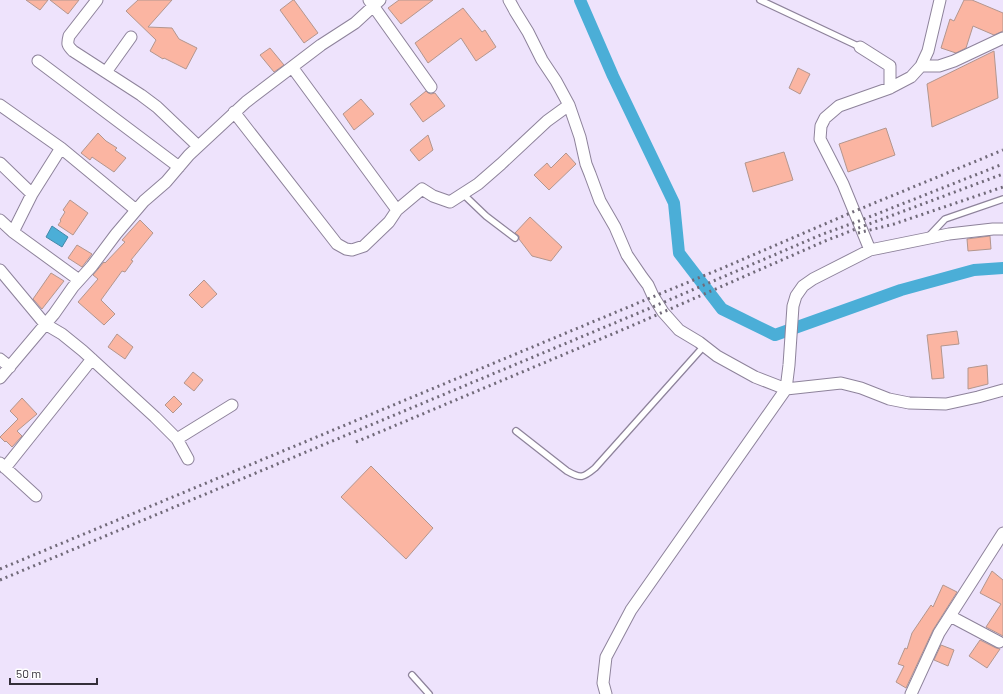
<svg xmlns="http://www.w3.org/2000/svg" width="1003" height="694" font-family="Barlow,sans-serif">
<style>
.water{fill:#4baed7;stroke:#4488a8}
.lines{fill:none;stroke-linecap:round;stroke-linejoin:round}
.canal{stroke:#4baed7;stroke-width:12}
.building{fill:#fbb5a2;stroke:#b3968e}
.lane-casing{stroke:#8e839b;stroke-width:8}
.street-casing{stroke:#8e839b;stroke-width:13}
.lane{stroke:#fff;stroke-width:5.5}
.street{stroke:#fff;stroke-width:11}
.rail{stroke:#716a79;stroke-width:3;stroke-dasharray:2 4;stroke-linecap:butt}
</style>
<rect width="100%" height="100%" fill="#eee3fc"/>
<!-- water -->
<path class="water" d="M 52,226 L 68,237 L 62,247 L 46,237 Z"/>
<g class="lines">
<!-- canal -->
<path class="canal" d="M 580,0 L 613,76 L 674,203 L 679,253 L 722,309 L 775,335 L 901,290 L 974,270 L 1003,268"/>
</g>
<!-- building -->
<path class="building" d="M 26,0 L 48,0 L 40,10 Z
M 50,0 L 79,0 L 68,14 Z
M 138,0 L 172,0 L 148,27 L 172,28 L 179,39 L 197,48 L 186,69 L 164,58 L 163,59 L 150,51 L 156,40 L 126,11 Z
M 293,0 L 294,0 L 318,33 L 304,43 L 280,10 Z
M 399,0 L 433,0 L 401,24 L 388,8 Z
M 964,0 L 972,0 L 1003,13 L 1003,31 L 994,35 L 973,26 L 966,48 L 956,53 L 941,48 L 950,19 L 954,21 Z
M 463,8 L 482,32 L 485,30 L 496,47 L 476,61 L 461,38 L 428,63 L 415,43 Z
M 270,48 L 284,65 L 274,72 L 260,55 Z
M 994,51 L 998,98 L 932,127 L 927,84 Z
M 798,68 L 810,74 L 800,94 L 789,88 Z
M 426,91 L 428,93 L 431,94 L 435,93 L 445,106 L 423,122 L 410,104 Z
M 361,99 L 374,114 L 354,130 L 343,114 Z
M 886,128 L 895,155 L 848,172 L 839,144 Z
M 98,133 L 106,141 L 117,148 L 115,150 L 126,158 L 114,172 L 92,157 L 90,160 L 81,153 Z
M 428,135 L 433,150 L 419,161 L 410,150 Z
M 784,152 L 793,180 L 753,192 L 745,163 Z
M 566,153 L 576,164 L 549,190 L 534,175 L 547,163 L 551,168 Z
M 70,200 L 88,213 L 73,235 L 58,225 L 61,221 L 60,220 L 65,212 L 63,210 Z
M 530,217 L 562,247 L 551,261 L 532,256 L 519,239 L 519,236 L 515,233 Z
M 140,220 L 153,233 L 131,260 L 133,261 L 125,272 L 122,271 L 101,300 L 115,314 L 104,325 L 78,302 L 98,279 L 93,275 L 104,262 L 105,263 L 125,242 L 122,240 Z
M 990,236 L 991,249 L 968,251 L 967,239 Z
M 77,245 L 92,254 L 82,267 L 68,258 Z
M 51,273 L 64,281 L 42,309 L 33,299 Z
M 204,280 L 217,294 L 202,308 L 189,295 Z
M 957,331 L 959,344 L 941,346 L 944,378 L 932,379 L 927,335 Z
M 117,334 L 133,347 L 125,359 L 108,347 Z
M 987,365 L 988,384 L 968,389 L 968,368 Z
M 193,372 L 203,380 L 194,391 L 184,383 Z
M 174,396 L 182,404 L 173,413 L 165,405 Z
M 22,398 L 37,414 L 17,431 L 22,436 L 12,447 L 6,441 L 5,442 L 0,437 L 18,419 L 10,411 Z
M 371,466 L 433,528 L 406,559 L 341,497 Z
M 992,571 L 1003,580 L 1003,636 L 986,627 L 1001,604 L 980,593 Z
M 943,585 L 957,592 L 933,630 L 906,688 L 896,682 L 904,666 L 898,664 L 905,648 L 907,649 L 912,633 L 931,605 L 933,607 Z
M 980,640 L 996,648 L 1000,649 L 987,668 L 969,656 Z
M 941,645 L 954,650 L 948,666 L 934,660 Z"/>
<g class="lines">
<defs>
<path id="lane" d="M 760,0 L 860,47
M 463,194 L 486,216 L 515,238
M 929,236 L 945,219 L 1003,199
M 516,431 L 567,471 C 581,479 583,478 595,468 L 704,346
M 412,675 L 429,694"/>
<path id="street" d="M 97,0 L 69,36 C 67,44 67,45 73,51 L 141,95 L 157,107 L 198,146
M 369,0 L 431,87
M 509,0 L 515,11 L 528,32 L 542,60 L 556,81 L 569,105 L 580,137 L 586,164 L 590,174 L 600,201 L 615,227 L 627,255 L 642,277 L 648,285 L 653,296 L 663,312 L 679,330 L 699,342 L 717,356 L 755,377 L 786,389 L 841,383 L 861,388 L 889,399 L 909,403 L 946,404 L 978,397 L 1003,390
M 860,47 L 890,66 L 890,88
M 38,61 L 179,167
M 921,66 L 939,66 L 954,61 L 1003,38
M 292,67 L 397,210
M 106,72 L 131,37
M 0,105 L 61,148 L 136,210
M 234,112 L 337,244 L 346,249 L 352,250 L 364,246 L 389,222 L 397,210 L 422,189 L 433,196 L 450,202 L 478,184 L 501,164 L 547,121 L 569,105
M 0,163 L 32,194
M 0,220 L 13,232 L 79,280
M 13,232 L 32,194 L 61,148
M 870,250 L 843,184 L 820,139 L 821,126 L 825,118 L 839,106 L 890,88 L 911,77 L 921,66 L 928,51 L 940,0
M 0,270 L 45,324 L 62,334 L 83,351 L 155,417 L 177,439 L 188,459
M 0,359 L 10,367
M 0,378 L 54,314 L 73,287 L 92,266 L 116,234 L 144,201 L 166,182 L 189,155 L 246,102 L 321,45 L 355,23 L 380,0
M 177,439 L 232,405
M 0,463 L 36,496
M 5,468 L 92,359
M 950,616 L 999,642
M 606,694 L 603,683 L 606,657 L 631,610 L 786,389 L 789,365 L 793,306 L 796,296 L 803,286 L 813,279 L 870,250 L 949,234 L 993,229 L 1003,229
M 911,694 L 939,633 L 1003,533"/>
</defs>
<!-- lane casing -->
<use href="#lane" class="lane-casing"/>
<!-- street casing -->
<use href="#street" class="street-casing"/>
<!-- lane -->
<use href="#lane" class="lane"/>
<!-- street -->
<use href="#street" class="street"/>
<!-- rail -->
<path class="rail" d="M 858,233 L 894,224 L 1003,187
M 356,442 L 629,327 L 825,241 L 861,227 L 1003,174
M 0,569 L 662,293 L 725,267 L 855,211 L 1003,150
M 0,580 L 648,309 L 823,234 L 859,221 L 1003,164"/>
</g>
<!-- scale -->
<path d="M10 678v6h87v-6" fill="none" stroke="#342f39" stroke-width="2"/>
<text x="16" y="678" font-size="12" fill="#342f39" stroke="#ffffff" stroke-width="3" paint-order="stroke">50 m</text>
</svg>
